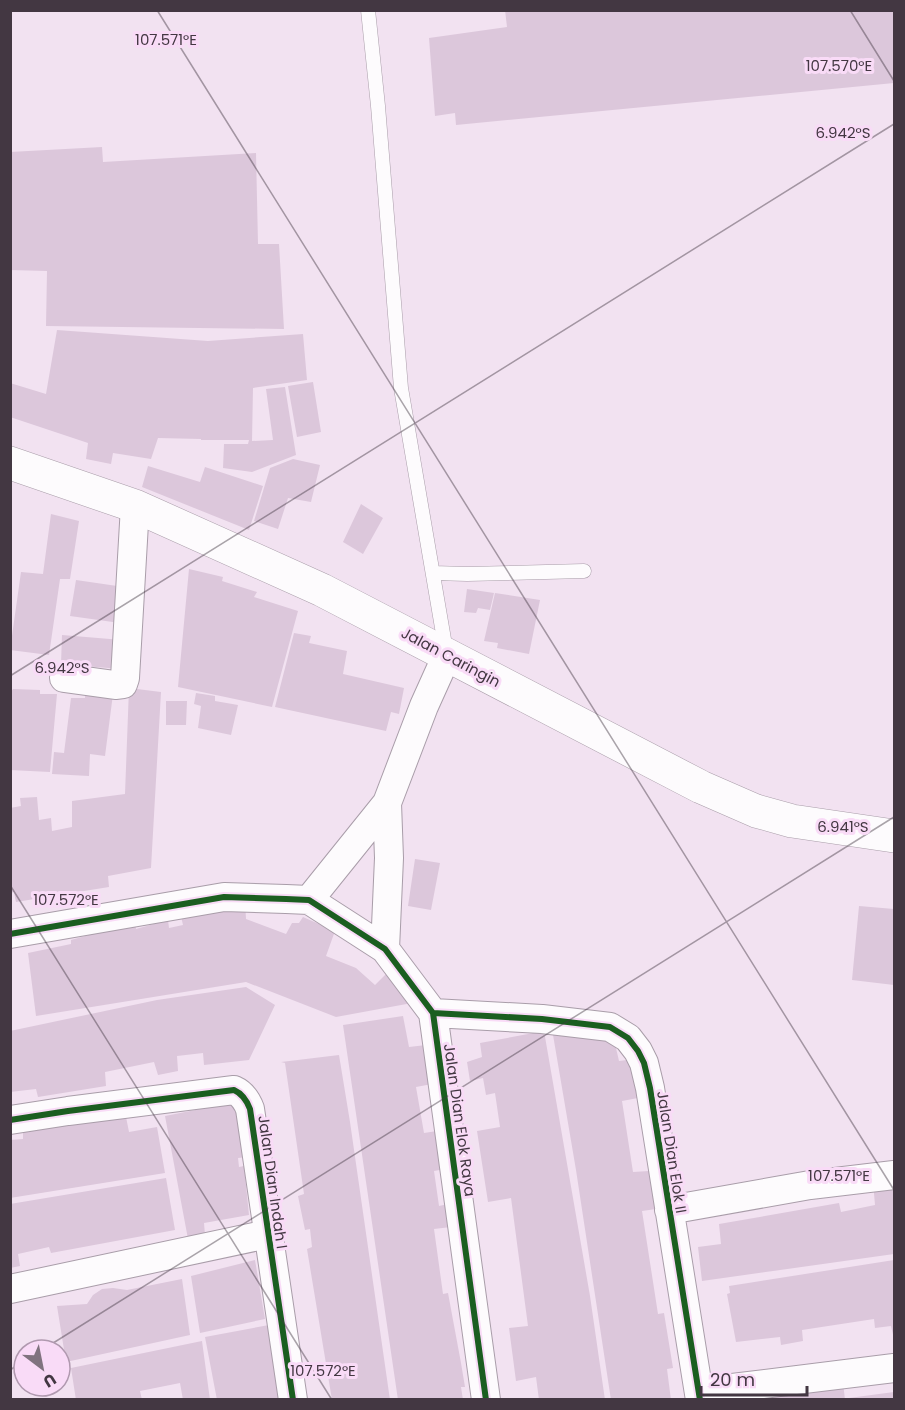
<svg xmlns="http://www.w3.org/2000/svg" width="905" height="1410" font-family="Poppins,sans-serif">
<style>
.building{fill:#dcc7db}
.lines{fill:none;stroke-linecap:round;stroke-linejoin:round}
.lane-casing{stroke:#a99da9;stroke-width:15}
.street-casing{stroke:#a99da9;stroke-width:30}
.secondary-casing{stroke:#a99da9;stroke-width:34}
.lane{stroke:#fdfbfd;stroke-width:14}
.street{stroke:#fdfbfd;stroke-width:28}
.secondary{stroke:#fdfbfd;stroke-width:33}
.cycleway-casing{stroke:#f9dbf7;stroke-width:10}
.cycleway{stroke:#1b5e20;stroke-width:6}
.ticks{fill:none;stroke:#433742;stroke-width:1.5;stroke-opacity:0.45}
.labels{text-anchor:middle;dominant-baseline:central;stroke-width:6;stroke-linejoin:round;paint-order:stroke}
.street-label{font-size:15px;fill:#433742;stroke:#f9dbf7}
.ticks-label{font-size:15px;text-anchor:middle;fill:#433742;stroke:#f9dbf7;stroke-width:6;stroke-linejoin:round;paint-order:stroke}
</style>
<rect width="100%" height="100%" fill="#f2e2f1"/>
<!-- building -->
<path class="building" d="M 505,10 L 894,10 L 894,83 L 456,125 L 455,113 L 435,116 L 429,38 L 507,27 Z
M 102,147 L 103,162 L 256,153 L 258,244 L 279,244 L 284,329 L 46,326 L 47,271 L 10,270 L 10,152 Z
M 57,330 L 208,341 L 303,334 L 307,380 L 253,388 L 252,441 L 273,440 L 266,389 L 285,387 L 296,455 L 252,472 L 223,468 L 224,444 L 248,444 L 249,440 L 201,440 L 201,439 L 158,438 L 151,459 L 113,453 L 111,464 L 86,459 L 88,443 L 10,417 L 10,383 L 46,394 Z
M 313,382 L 321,432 L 297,437 L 288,386 Z
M 293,459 L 320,465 L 311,502 L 288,498 L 278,529 L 254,521 L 270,468 Z
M 148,466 L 200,482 L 205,467 L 263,486 L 249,530 L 142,487 Z
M 361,504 L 383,518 L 363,554 L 343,542 Z
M 51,514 L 79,521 L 70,579 L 60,579 L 49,655 L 10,650 L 21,572 L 43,574 Z
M 189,569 L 223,577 L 222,581 L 257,592 L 254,597 L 298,611 L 272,707 L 178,687 Z
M 76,580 L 124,587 L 120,623 L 70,616 Z
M 467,589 L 494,593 L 490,610 L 478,608 L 476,613 L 464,612 Z
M 495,593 L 540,600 L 529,654 L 497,648 L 498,643 L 484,641 Z
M 294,633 L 311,636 L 309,643 L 347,651 L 343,674 L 404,688 L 399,714 L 391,712 L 386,731 L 275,707 Z
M 62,635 L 122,640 L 120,669 L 61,664 Z
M 129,688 L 161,692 L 151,868 L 108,876 L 109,887 L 16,902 L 14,892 L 10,893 L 10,808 L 21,806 L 20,798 L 37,797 L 39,820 L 51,818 L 52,831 L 72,827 L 72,801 L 125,794 Z
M 13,689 L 40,690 L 40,694 L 57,694 L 50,772 L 10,770 L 10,693 Z
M 85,691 L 113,694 L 105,756 L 90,754 L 89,776 L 52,774 L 54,752 L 64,753 L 71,698 L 85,698 Z
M 196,693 L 215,696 L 215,701 L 238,705 L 231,735 L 198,728 L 201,706 L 194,704 Z
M 166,701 L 187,701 L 186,725 L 166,725 Z
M 415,859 L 440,863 L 431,910 L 408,906 Z
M 245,901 L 246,919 L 286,934 L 292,923 L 299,923 L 303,917 L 335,931 L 326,956 L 356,968 L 375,985 L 387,973 L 412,1003 L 336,1017 L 246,982 L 36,1016 L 28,953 L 71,944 L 71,940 L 135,922 L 136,929 L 168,920 L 169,928 L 183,925 L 180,912 Z
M 859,906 L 894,909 L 894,985 L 852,980 Z
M 246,987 L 275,1005 L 249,1060 L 204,1065 L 203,1053 L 177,1056 L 178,1071 L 158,1075 L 154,1062 L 105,1072 L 106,1086 L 38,1097 L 36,1089 L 10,1092 L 10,1031 L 157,1000 Z
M 403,1016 L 409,1047 L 426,1045 L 432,1084 L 416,1087 L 424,1133 L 437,1131 L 445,1169 L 434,1171 L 439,1206 L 448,1204 L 451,1227 L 434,1229 L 443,1294 L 448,1293 L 461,1363 L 465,1387 L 461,1387 L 463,1400 L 398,1400 L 343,1025 Z
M 552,1029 L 613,1035 L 619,1061 L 635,1059 L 638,1098 L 622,1101 L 633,1172 L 649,1171 L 656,1209 L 642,1211 L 658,1314 L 664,1313 L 673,1368 L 667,1369 L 671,1400 L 611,1400 L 576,1170 Z
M 544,1031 L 590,1296 L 605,1400 L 539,1400 L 536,1377 L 516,1381 L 509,1328 L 528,1326 L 511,1198 L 488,1202 L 477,1131 L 500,1127 L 495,1093 L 486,1095 L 483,1078 L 470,1081 L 467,1062 L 482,1057 L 480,1043 Z
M 339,1055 L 350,1122 L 390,1400 L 332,1400 L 307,1249 L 312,1247 L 310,1229 L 305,1230 L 298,1196 L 304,1194 L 285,1063 L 281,1062 Z
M 241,1101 L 248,1157 L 238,1158 L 239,1167 L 244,1166 L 249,1215 L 204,1223 L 205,1235 L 188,1239 L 165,1116 Z
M 126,1117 L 129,1132 L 157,1127 L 165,1173 L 10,1198 L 10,1140 L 23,1139 L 23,1132 L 39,1130 L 37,1118 Z
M 166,1178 L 175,1230 L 51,1253 L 49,1247 L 18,1254 L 20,1266 L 10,1268 L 10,1204 Z
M 894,1178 L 894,1254 L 702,1281 L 698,1247 L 721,1244 L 719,1224 L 839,1203 L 841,1212 L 875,1205 L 873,1182 Z
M 255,1260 L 265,1319 L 200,1333 L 191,1276 Z
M 894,1260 L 894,1339 L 891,1326 L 875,1328 L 874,1319 L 802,1330 L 803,1341 L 781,1345 L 780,1337 L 736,1342 L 727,1294 L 730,1293 L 729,1286 Z
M 182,1279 L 190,1335 L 66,1362 L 57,1306 L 87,1304 L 93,1295 L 102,1289 L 113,1288 L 127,1290 Z
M 269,1325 L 283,1400 L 217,1400 L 205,1337 Z
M 202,1341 L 210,1400 L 183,1400 L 180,1383 L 140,1391 L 142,1400 L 76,1400 L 71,1368 Z
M 843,1382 L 845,1400 L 769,1400 L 768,1392 Z
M 894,1392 L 894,1400 L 849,1400 L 849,1398 Z"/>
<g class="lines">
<defs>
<path id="lane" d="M 368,10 L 378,106 L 401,388 L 446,651
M 433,573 L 467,574 L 584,571"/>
<path id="street" d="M 64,678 L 115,685 L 123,684 L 125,678 L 135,506
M 309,900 L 387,803 L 424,706 L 447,655
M 10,934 L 224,897 L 286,899 L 309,900 L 385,949 L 433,1013 L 486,1400
M 385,949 L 389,858 L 387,803
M 433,1013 L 542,1019 L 610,1027 L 628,1038 L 638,1051 L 644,1063 L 650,1088 L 700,1400
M 10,1120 L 68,1111 L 234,1090 C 243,1094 247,1101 250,1109 L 293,1400
M 669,1210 L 810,1185 L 894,1175
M 10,1289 L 268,1234
M 699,1392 L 894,1368"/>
<path id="secondary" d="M 10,463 L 135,506 L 322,590 L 701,787 L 756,811 L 792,821 L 894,836"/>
</defs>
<!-- lane casing -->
<use href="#lane" class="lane-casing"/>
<!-- street casing -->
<use href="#street" class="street-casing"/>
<!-- secondary casing -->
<use href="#secondary" class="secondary-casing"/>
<!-- lane -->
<use href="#lane" class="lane"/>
<!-- street -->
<use href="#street" class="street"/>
<!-- secondary -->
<use href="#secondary" class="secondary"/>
<defs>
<path id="cycleway" d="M 10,934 L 224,897 L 286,899 L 309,900 L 385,949 L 433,1013 L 486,1400
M 433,1013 L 542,1019 L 610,1027 L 628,1038 L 638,1051 L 644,1063 L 650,1088 L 700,1400
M 10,1120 L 68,1111 L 234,1090 C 243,1094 247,1101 250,1109 L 293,1400"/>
</defs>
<!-- cycleway casing -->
<use href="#cycleway" class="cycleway-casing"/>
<!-- cycleway -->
<use href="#cycleway" class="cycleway"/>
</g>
<!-- ticks -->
<path class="ticks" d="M 157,10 L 894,1190M 850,10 L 894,81M 10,676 L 894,124M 10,885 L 332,1400M 42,1350 L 894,817M 10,1370 L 24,1361"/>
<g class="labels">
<!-- street labels -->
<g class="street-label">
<text transform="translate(451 657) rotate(28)">Jalan Caringin</text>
<text transform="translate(460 1120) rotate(82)">Jalan Dian Elok Raya</text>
<text transform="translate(672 1152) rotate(81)">Jalan Dian Elok II</text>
<text transform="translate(273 1182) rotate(82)">Jalan Dian Indah I</text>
</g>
</g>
<g class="ticks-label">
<text x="166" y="45">107.571°E</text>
<text x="839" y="71">107.570°E</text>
<text x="843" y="138">6.942°S</text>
<text x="62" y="673">6.942°S</text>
<text x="843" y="832">6.941°S</text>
<text x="66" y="905">107.572°E</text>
<text x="839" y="1181">107.571°E</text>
<text x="323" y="1376">107.572°E</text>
</g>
<!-- border -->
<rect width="905" height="1410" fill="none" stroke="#433742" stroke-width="24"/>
<!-- north arrow -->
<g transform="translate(42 1368) rotate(148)"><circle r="28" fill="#f9dbf7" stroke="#b099af" stroke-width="1.5"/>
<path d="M0-4.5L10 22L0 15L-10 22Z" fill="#80737f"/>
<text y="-9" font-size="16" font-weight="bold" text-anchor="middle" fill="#433742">U</text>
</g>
<!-- scale -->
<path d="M701 1386v9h106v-9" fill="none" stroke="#433742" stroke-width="3"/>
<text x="710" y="1386" font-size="18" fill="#433742" stroke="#f9dbf7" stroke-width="4.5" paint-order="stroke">20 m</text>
</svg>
